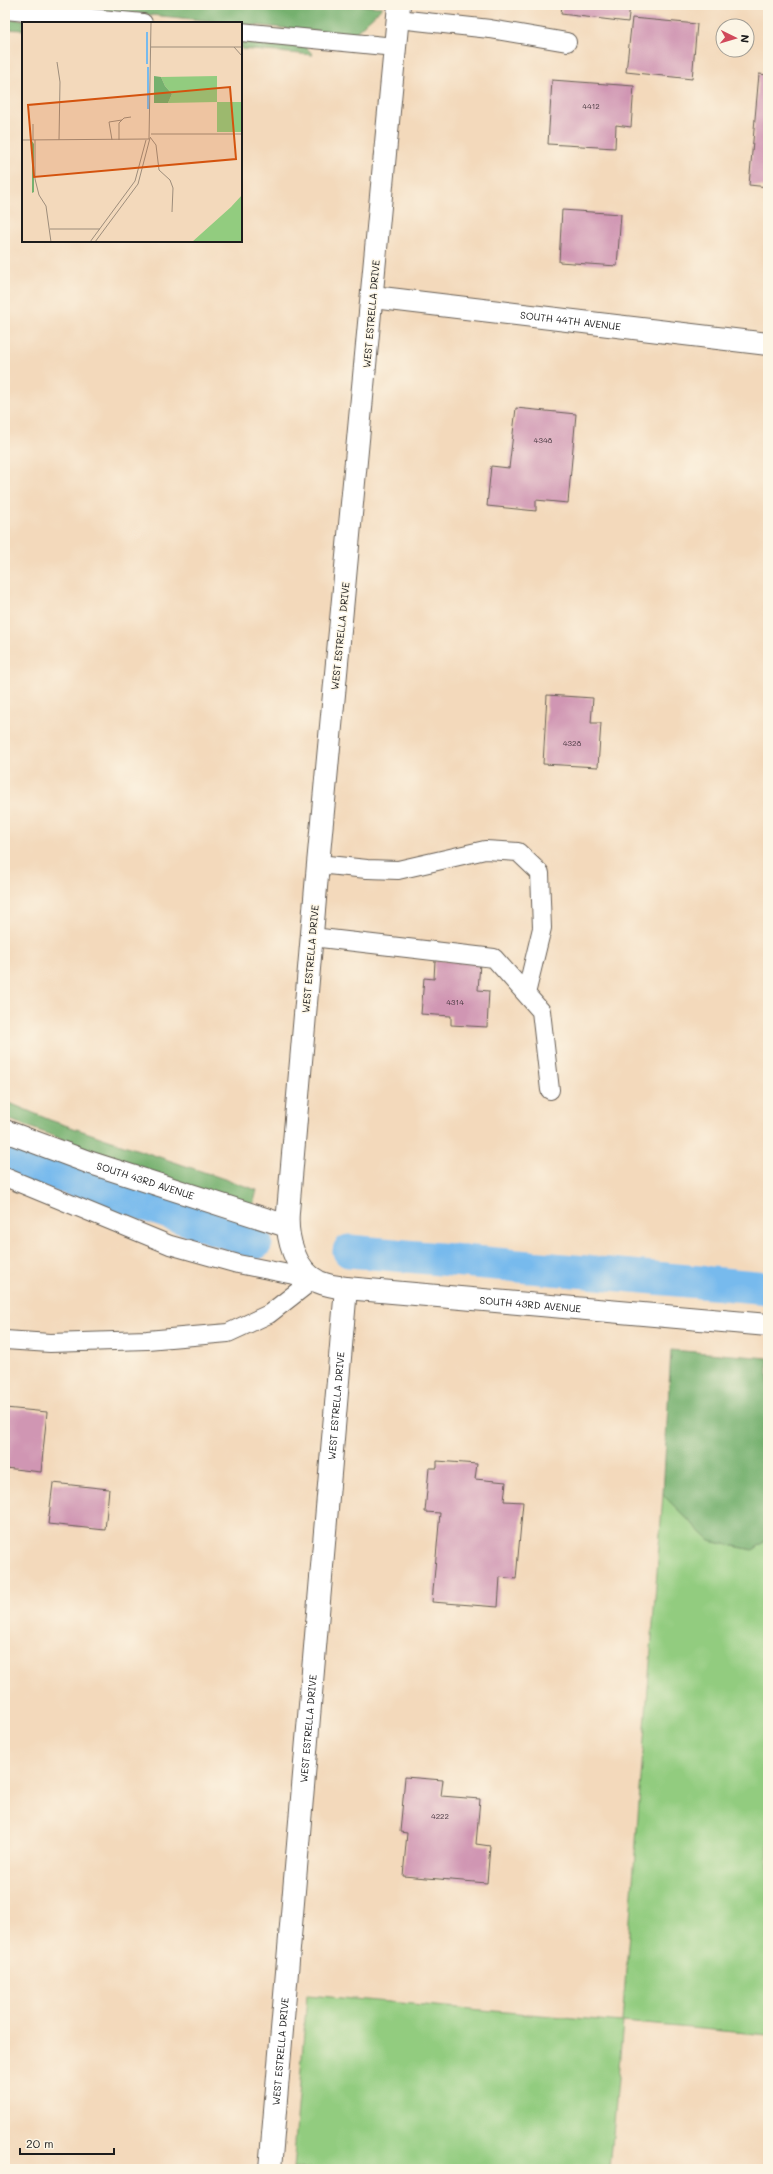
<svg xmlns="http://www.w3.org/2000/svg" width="773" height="2174" font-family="Mali,sans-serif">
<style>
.green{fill:#92cc7f;stroke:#57744e}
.forest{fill:#75b06e;stroke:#486645}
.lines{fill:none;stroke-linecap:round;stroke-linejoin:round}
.canal{stroke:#77baed;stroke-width:33}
.building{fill:#d096b3}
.lane-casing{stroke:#675e54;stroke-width:20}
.street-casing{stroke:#675e54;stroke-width:24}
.lane{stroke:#fff;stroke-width:18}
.street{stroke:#fff;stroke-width:22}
.labels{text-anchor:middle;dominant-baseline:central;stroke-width:3;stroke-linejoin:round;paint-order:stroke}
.number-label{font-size:8px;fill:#493a42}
.street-label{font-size:10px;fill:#1c1c1c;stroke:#fcf5e5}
.inset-river{fill:none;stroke:#77baed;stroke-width:2}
.inset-road{fill:none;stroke:#9d8d7b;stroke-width:1}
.view{fill:#d4530e;fill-opacity:0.15;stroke:#d4530e;stroke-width:2}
.inset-edge{fill:none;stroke:#1c1c1c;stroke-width:2}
</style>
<rect width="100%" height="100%" fill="#fcf5e5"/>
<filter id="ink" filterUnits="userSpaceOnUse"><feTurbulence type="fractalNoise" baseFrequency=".025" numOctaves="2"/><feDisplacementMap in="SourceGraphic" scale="8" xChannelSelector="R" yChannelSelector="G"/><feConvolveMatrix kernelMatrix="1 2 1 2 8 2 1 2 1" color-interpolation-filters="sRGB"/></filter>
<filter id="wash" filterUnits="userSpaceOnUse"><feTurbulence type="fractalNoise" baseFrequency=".012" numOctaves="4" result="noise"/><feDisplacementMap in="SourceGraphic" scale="16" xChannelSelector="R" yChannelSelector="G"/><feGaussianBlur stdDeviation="0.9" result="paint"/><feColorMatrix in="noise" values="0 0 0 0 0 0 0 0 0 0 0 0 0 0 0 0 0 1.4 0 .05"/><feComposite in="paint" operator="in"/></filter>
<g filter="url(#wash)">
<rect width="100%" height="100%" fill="#f3d9bb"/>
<!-- green -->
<path class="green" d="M 663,1495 L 710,1541 L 753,1550 L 768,1539 L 768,2035 L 623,2022 L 610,2169 L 293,2169 L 307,1995 L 622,2022 Z"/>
<!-- forest -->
<path class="forest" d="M 50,5 L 355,5 L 383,7 L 353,35 Z
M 5,18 L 55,23 L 23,23 L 23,30 L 5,29 Z
M 241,40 L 305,46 L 313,55 L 241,49 Z
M 5,1101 L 50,1120 L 257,1190 L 252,1210 L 5,1118 Z
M 671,1350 L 768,1358 L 768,1539 L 753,1550 L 710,1541 L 663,1495 Z"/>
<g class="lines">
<!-- canal -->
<path class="canal" d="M 5,1157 L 256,1243
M 349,1251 L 768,1288"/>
</g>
<g id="blocks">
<!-- building -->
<path class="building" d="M 562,5 L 630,5 L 628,22 L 561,14 Z
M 632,18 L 697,24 L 692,79 L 626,72 Z
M 759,74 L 768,75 L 768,187 L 749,185 Z
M 552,80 L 634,86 L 631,127 L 616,125 L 615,148 L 548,144 Z
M 562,210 L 621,214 L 617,266 L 559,262 Z
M 516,408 L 576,414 L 568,503 L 536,500 L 536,511 L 487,506 L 491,466 L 509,468 Z
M 547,695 L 593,698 L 591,723 L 601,723 L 598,767 L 543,764 Z
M 435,960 L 480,963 L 478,990 L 489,991 L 487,1027 L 451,1025 L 451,1016 L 421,1014 L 424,978 L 434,979 Z
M 5,1408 L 47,1412 L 41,1472 L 5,1468 Z
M 437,1461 L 477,1464 L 475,1479 L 506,1482 L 504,1501 L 523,1502 L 516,1579 L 500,1577 L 498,1607 L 432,1602 L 440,1513 L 425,1512 L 429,1468 L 437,1468 Z
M 53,1483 L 109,1489 L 105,1530 L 48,1524 Z
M 405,1777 L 443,1780 L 441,1796 L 480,1799 L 476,1844 L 490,1846 L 487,1883 L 403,1876 L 407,1833 L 400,1832 Z"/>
</g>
</g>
<g filter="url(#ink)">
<use href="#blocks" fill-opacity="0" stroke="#675e54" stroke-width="1"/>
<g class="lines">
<defs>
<path id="lane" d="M 5,10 L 143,23
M 398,19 L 490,29 L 567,42
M 241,32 L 395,47
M 318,864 L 367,869 L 398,870 L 485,850 L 518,852 L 540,873 L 542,928 L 526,994
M 312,937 L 494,958 L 541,1011 L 550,1090
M 5,1177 L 170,1245 L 238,1264 L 314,1279
M 5,1340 L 50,1343 L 147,1340 L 228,1333 L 269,1314 L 314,1279"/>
<g id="street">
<path id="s1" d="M 399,5 L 318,864 L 288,1212 C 286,1237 294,1270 319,1282 C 328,1286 337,1287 346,1288 L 768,1325"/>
<path id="s2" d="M 373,297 L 768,344"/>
<path id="s3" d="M 5,1131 L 88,1162 L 287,1226"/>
<path id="s4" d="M 270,2169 L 346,1288"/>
</g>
</defs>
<!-- lane casing -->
<use href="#lane" class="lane-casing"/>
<!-- street casing -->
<use href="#street" class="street-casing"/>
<!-- lane -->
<use href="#lane" class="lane"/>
<!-- street -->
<use href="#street" class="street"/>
</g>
</g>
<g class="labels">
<!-- number labels -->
<g class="number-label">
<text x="591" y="106">4412</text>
<text x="543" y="440">4348</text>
<text x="572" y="743">4328</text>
<text x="455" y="1002">4314</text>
<text x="440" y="1816">4222</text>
</g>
<!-- street labels -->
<g class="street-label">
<text transform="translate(371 314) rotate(-85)">WEST ESTRELLA DRIVE</text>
<text stroke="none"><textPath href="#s2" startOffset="199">SOUTH 44TH AVENUE</textPath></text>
<text transform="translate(340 636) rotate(-84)">WEST ESTRELLA DRIVE</text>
<text transform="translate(310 959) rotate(-85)">WEST ESTRELLA DRIVE</text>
<text stroke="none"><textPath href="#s3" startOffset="149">SOUTH 43RD AVENUE</textPath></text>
<text stroke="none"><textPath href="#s1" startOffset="1506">SOUTH 43RD AVENUE</textPath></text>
<text stroke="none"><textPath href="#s4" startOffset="766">WEST ESTRELLA DRIVE</textPath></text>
<text stroke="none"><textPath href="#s4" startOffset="442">WEST ESTRELLA DRIVE</textPath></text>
<text stroke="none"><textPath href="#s4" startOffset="118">WEST ESTRELLA DRIVE</textPath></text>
</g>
</g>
<!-- overview -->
<g transform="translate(22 22)">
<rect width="220" height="220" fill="#f3d9bb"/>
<path d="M 195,54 L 195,80 L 220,80 L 220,110 L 195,110 L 195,80 L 146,81 L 150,72 L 143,64 L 139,55 ZM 220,173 L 220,220 L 170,220 L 209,185 Z" fill="#92cc7f"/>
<path d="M 132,54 L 139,55 L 143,64 L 150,72 L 146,81 L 132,81 ZM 10,119 L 12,122 L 12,170 L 10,171 Z" fill="#75b06e"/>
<path class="inset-river" d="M 125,10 L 125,42M 126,45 L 126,87"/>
<path class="inset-road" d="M 129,25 L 220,25M 212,25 L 220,34M 35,40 L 38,60 L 37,118M 129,112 L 220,112M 128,115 L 134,123 L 137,148 L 148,158 L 151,166 L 150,190M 0,118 L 127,117 L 129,0M 11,118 L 11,102M 13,118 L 13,157 L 17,173 L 24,184 L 29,220M 90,118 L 87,100 L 100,98M 97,118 L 97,101 L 102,96 L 109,95M 28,207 L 78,207M 68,220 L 113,159 L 124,118M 73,220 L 116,162 L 128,116"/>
<path class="view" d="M 208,65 L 214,137 L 12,155 L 6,83 Z"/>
<rect width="220" height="220" class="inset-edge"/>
</g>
<!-- margin -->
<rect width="773" height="2174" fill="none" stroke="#fcf5e5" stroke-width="20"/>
<!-- north arrow -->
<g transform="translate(735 38) rotate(95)"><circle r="19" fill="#fcf5e5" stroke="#a29e95"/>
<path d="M0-3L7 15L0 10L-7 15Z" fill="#d1495b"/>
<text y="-6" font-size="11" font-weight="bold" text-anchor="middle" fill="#1c1c1c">N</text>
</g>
<!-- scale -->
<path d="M20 2148v6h94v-6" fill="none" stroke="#1c1c1c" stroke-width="2"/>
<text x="26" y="2148" font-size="12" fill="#1c1c1c" stroke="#fcf5e5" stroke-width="3" paint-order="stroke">20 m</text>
</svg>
